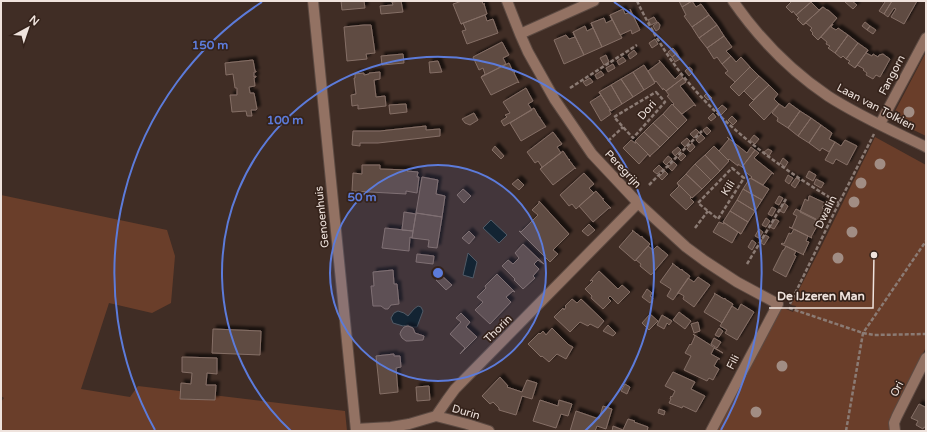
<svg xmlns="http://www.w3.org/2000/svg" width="927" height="432" font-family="'Varela Round',sans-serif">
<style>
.green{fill:#6a3e2a}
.water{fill:#0a191c;stroke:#4f5656}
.building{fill:#5f4b42;stroke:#856f66;filter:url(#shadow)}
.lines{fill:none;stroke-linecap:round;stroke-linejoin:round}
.minor-casing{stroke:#5c4a42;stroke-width:12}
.path{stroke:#8b7b74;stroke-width:2.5;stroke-dasharray:4 2;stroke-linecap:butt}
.minor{stroke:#937263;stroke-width:10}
.tree{fill:#a18d84}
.ring{fill:none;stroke:#5c7bda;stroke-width:2}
.labels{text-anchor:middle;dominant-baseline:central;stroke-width:3.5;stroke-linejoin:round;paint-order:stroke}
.street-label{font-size:11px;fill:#efe3dd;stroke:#35231b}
.centre{fill:#5c7bda;stroke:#35231b;stroke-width:2}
.ring-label{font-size:12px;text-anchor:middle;font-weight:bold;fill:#5c7bda;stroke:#35231b;stroke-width:3.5;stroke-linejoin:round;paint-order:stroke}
.leader{fill:none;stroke:#efe3dd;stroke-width:1.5}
.callout-dot{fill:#efe3dd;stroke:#35231b;stroke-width:1.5}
.callout-label{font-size:12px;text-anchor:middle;font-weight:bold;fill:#efe3dd;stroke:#35231b;stroke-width:3.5;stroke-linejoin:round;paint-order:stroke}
</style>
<defs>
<filter id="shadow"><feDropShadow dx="3.5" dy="-3.5" stdDeviation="1" flood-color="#0009"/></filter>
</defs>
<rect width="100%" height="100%" fill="#402d25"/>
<!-- green -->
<path class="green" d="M 926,52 L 926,136 L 891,119 Z
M 875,137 L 926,165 L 926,347 L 890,424 L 889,431 L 717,431 L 779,306 L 793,312 L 796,306 L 791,305 L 819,251 Z
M 1,195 L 167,230 L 175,256 L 171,303 L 152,313 L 109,303 L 81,389 L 130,397 L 138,386 L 345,411 L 347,431 L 1,431 L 1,402 L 4,398 L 1,396 Z"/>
<!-- water -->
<path class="water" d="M 491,220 L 507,235 L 499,243 L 483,228 Z
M 468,253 L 477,262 L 473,278 L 463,275 Z
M 418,306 L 421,307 L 423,311 L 417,327 L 413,327 L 408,325 L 403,326 L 393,323 L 391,318 L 394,313 L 398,311 L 404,313 L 408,316 L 414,309 Z"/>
<!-- building -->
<path class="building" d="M 341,1 L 364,1 L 365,8 L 342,10 Z
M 401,1 L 403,12 L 381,14 L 380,6 L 393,5 L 392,2 Z
M 462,1 L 482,1 L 483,4 L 485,4 L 484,4 L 487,14 L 461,24 L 453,4 Z
M 679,1 L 692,1 L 682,7 Z
M 692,1 L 696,7 L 701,4 L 709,15 L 692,27 L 684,16 L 686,15 L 682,7 Z
M 792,1 L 810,1 L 811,2 L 796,15 L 793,11 L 792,13 L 786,7 Z
M 846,1 L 852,1 L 857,5 L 853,9 L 845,2 Z
M 882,1 L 892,1 L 884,14 L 879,11 L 885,2 L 884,1 L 882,2 Z
M 892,1 L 917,1 L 904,24 L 891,17 L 896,9 L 894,8 L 888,17 L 884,14 Z
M 811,2 L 819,10 L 823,7 L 803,25 L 797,19 L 799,18 L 796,15 Z
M 823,7 L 827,10 L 828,10 L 837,18 L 818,40 L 812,34 L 813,33 L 810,30 L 812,28 L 806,23 L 803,25 Z
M 623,9 L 625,14 L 631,12 L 630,9 L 640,30 L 632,34 L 631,30 L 620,35 L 610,15 Z
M 485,15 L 487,21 L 493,19 L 498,33 L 467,44 L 462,31 L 466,30 L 463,23 L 461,24 Z
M 610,15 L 622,38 L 602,47 L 591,23 L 604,18 L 606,23 L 612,20 Z
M 709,15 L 717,25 L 699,38 L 692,27 Z
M 654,17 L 657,22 L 651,25 L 648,20 Z
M 658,22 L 660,25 L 659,29 L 656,31 L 653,26 Z
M 865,22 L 870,26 L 867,30 L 862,26 Z
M 591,23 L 602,47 L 584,55 L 573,32 L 585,26 L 587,31 L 593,28 Z
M 833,24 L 831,27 L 836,30 L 838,28 L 848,35 L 835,53 L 828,48 L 830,46 L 826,44 L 827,42 L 821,37 L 818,40 Z
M 364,25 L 371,25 L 375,53 L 366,54 L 367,59 L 347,61 L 344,27 Z
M 717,25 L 724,36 L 707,48 L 699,38 Z
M 870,26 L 876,30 L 873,34 L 867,30 Z
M 573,32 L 584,55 L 564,64 L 554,40 L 566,35 L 569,39 L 575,37 Z
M 848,35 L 858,43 L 846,59 L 843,56 L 841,58 L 835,53 Z
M 724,36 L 732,47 L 726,51 L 731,56 L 722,64 L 717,57 L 714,59 L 707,48 Z
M 655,39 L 658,44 L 652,48 L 649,43 Z
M 502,42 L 509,55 L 503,58 L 506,64 L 481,77 L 485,74 L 483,68 L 479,70 L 473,57 Z
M 858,43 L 868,50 L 855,68 L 848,63 L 850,61 L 846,59 Z
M 673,48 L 677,53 L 672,57 L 668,52 Z
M 634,50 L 637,54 L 630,59 L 628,55 Z
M 868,50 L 866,53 L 872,56 L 873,54 L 878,57 L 879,55 L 883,54 L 890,59 L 880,77 L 876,75 L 873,79 L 866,75 L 867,73 L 863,70 L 864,69 L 857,65 L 855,68 Z
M 677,53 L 680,59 L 675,62 L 672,57 Z
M 403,54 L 404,63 L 382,65 L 381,56 Z
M 606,55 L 609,62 L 604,65 L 600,58 Z
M 731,56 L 736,62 L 741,57 L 750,67 L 735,82 L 725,73 L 728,71 L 722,64 Z
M 623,57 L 626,61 L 619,65 L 617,61 Z
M 253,60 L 255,71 L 256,71 L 256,72 L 254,72 L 254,77 L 256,76 L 256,77 L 254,78 L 255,86 L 249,87 L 250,93 L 254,93 L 257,109 L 256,110 L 251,110 L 252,116 L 247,116 L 246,111 L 232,112 L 230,95 L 237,95 L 237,88 L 235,88 L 233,74 L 226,75 L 225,63 Z
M 659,60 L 675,79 L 680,74 L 683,78 L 666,91 L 663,88 L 663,90 L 656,81 L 655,82 L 648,71 L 660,62 Z
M 438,61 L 442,72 L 430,73 L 429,62 Z
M 509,63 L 513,72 L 515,72 L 514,73 L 519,83 L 518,82 L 491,95 L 481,77 Z
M 613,64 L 615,68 L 608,72 L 606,68 Z
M 644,65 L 655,83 L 644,90 L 633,72 Z
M 689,67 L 692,69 L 692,73 L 689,76 L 685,71 Z
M 750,67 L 759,76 L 739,96 L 730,87 Z
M 601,71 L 604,75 L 597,79 L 595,75 Z
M 380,72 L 380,79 L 374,80 L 376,97 L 385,96 L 386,106 L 358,109 L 358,105 L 352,106 L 351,95 L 356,94 L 354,78 L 355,78 L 355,74 L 364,73 L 364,75 L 369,74 L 369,73 Z
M 633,72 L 644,90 L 633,97 L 621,79 Z
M 759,76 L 769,85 L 753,100 L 744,91 Z
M 590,78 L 593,82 L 586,86 L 583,82 Z
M 683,78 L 686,82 L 680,86 L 696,106 L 694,105 L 682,114 L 673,105 L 674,104 L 667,96 L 669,95 L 666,91 Z
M 621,79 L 633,97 L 622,104 L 611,85 Z
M 611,85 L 622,104 L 611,111 L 599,92 Z
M 769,85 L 778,94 L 774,99 L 779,104 L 764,120 L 749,105 Z
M 526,88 L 533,101 L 528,104 L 532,110 L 504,126 L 501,121 L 507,117 L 505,115 L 510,113 L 503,102 Z
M 599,92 L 611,111 L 610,109 L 609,110 L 611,114 L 601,121 L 590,102 L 601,95 Z
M 707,93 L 712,98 L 708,100 L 704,96 Z
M 789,103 L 800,111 L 788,128 L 777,121 L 778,118 L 772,113 L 779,104 L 785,108 Z
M 406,104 L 407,112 L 390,114 L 389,105 Z
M 672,104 L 687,120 L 678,129 L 663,114 Z
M 722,105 L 727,109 L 721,115 L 716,111 Z
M 534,108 L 539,117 L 540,117 L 540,118 L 546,127 L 545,127 L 521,141 L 510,123 Z
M 800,111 L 811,118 L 798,136 L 788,128 Z
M 474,113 L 478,120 L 470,125 L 465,123 L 462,119 Z
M 713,113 L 716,117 L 711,121 L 708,118 Z
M 663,114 L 678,129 L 669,138 L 653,123 Z
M 732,116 L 737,121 L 733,125 L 728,120 Z
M 811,118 L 821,125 L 809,143 L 798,136 Z
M 653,123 L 669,138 L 660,147 L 644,132 Z
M 821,125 L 832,133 L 829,139 L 835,142 L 829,152 L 822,148 L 820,151 L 809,143 Z
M 426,126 L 426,130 L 440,129 L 440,136 L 378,143 L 360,143 L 360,146 L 352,145 L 353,131 L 380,131 Z
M 707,127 L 711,131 L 707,135 L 703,130 Z
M 696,129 L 699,132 L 694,138 L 690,134 Z
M 553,132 L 562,144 L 557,147 L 561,153 L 540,169 L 542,167 L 538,161 L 535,163 L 527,152 Z
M 644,132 L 660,147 L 650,156 L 635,141 Z
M 701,134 L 705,138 L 699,143 L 696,140 Z
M 754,135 L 759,139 L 755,144 L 750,140 Z
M 727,137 L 747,153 L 751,147 L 755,150 L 742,167 L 738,164 L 738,166 L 729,159 L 728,160 L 719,151 L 729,139 Z
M 687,138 L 690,141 L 685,147 L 681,143 Z
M 631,140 L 635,143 L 636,143 L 635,141 L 650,156 L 650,157 L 648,154 L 639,164 L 623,148 Z
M 845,140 L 857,146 L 847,165 L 836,159 L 833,164 L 825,160 L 835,142 L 841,146 Z
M 692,143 L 695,147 L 690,152 L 687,149 Z
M 495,146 L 504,156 L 501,159 L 492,150 Z
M 714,146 L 729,161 L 720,171 L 705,155 Z
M 678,147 L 681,150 L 675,156 L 672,152 Z
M 768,149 L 772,151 L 769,156 L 764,152 Z
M 755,150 L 759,153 L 754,158 L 774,174 L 772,173 L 763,185 L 751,178 L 752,177 L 744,171 L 745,170 L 742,167 Z
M 563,151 L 569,160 L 570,159 L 569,160 L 576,169 L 575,168 L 553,185 L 540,169 Z
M 683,153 L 686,156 L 681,161 L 678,158 Z
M 705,155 L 720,171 L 711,180 L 695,164 Z
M 668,156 L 672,159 L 666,165 L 663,162 Z
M 783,158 L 788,162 L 785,167 L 780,163 Z
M 674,162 L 677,165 L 672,171 L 668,167 Z
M 695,164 L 711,180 L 702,189 L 686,174 Z
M 362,165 L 380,165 L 380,169 L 408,170 L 407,171 L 418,172 L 417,177 L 419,177 L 417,193 L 406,191 L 406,194 L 352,191 L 353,173 L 362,174 Z
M 659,165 L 663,169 L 657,174 L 653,171 Z
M 665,171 L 668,174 L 662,180 L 659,177 Z
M 809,171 L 816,175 L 813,181 L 806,177 Z
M 584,173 L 594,184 L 589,188 L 594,193 L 576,209 L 572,204 L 569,206 L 560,195 Z
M 686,174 L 702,189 L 692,198 L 677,183 Z
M 788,175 L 793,178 L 789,184 L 785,181 Z
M 422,177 L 438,180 L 436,194 L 445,196 L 442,217 L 416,213 Z
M 750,178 L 769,189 L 762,200 L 743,189 Z
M 796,178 L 800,180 L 795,188 L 791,185 Z
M 518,179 L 524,185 L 519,190 L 512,184 Z
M 816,179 L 824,183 L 821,188 L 814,184 Z
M 677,183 L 692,198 L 691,197 L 690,198 L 694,202 L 686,210 L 670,195 L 679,186 Z
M 463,189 L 471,196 L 464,203 L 457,195 Z
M 743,189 L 762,200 L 755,211 L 737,200 Z
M 596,191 L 603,199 L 603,198 L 603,200 L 611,208 L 609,208 L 593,222 L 579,206 Z
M 779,196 L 783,198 L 779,205 L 775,203 Z
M 809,196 L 810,196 L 825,203 L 822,208 L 825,209 L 820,219 L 819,220 L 820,222 L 800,212 L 805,199 L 808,201 Z
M 737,200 L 755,211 L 748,222 L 730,211 Z
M 539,201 L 569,234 L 553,250 L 558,254 L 550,262 L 519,231 L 521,232 L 538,215 L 532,210 L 539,203 Z
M 784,203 L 788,206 L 784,213 L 780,211 Z
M 772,207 L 776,209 L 772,216 L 768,214 Z
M 796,209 L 816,219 L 814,224 L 817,226 L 811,237 L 812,238 L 789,227 L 792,228 L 797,216 L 793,214 Z
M 730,211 L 748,222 L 741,234 L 723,222 Z
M 404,212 L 416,214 L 413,231 L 402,230 Z
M 416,213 L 442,217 L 437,248 L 428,247 L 429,240 L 412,238 Z
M 766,218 L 770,221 L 766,227 L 762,225 Z
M 775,219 L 779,221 L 774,229 L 770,227 Z
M 719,222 L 724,224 L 724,223 L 723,222 L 741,234 L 738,232 L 732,243 L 713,232 Z
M 589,224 L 595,230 L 588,236 L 582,231 Z
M 385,228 L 413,231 L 412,238 L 410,237 L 409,251 L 382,248 Z
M 759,229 L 763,232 L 759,238 L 755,236 Z
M 794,229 L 808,236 L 806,241 L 809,242 L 804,253 L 803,254 L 804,255 L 781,244 L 782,243 L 784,244 L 789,233 L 791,234 Z
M 632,230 L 641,237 L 642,236 L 642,237 L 650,244 L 635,261 L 619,247 L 633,231 Z
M 469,231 L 475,237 L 469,244 L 462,238 Z
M 765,235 L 769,237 L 764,245 L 760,242 Z
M 752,240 L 756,243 L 752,250 L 748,247 Z
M 523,244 L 544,264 L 538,260 L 534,264 L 539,269 L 533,276 L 535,278 L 523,289 L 514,280 L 515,279 L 502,266 L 508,260 L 513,264 L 519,258 L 515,253 Z
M 648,246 L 653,250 L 657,246 L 668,255 L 651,275 L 640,266 L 641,264 L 636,260 L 635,261 Z
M 786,246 L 796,251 L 794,255 L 796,256 L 786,277 L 773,270 L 783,250 L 784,250 Z
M 417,254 L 434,256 L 433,264 L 416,262 Z
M 672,263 L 681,270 L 682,269 L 682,270 L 690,276 L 673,300 L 667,296 L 671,289 L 660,282 L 673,264 Z
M 393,270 L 394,284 L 397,284 L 399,304 L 391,305 L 388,309 L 385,309 L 381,306 L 373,306 L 371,286 L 374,286 L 373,272 Z
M 599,271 L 618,289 L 622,285 L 630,292 L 618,304 L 610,296 L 608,298 L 611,301 L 603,309 L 591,298 L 592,296 L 585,289 L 593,281 L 592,280 L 590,281 Z
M 497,274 L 515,292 L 513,291 L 506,297 L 511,302 L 490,324 L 475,310 L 483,302 L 477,297 L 486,288 L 485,286 Z
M 441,275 L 452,285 L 446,290 L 436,280 Z
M 698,277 L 710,285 L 694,307 L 683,299 L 684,296 L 679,293 L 677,294 L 688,278 L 694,282 Z
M 647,289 L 652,293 L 650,296 L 653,298 L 650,303 L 642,297 Z
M 714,293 L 724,299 L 725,298 L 725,299 L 733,304 L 722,323 L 704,312 L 715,294 Z
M 572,299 L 577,303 L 581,299 L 604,321 L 598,328 L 590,324 L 588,326 L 580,322 L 570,332 L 554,317 L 563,308 L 564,310 L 566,307 L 565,306 Z
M 741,304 L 754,312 L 737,340 L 725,333 L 727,330 L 720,326 L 732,306 L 738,310 Z
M 679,312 L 691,321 L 685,329 L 673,320 Z
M 461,313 L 470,322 L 466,327 L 477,337 L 460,354 L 465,348 L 450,334 L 461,322 L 456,318 Z
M 650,314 L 658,321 L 649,330 L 642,323 Z
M 662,315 L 672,321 L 669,325 L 667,323 L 664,329 L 657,325 Z
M 698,322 L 700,331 L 694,333 L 691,324 Z
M 608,325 L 616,333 L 613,336 L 603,331 Z
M 408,326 L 413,328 L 415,333 L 424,336 L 423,340 L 409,341 L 406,341 L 402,338 L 400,334 L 401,331 L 404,327 Z
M 552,328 L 569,345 L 573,347 L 566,359 L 557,354 L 549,362 L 542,356 L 541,357 L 528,344 L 539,333 L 540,334 L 543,331 L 546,335 Z
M 719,328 L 723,331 L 719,337 L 715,335 Z
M 213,329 L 261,331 L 260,355 L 212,353 Z
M 693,334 L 723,353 L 714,348 L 711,354 L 720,359 L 718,359 L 714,366 L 719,369 L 713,380 L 709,378 L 707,381 L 684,370 L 691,356 L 685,353 L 690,344 L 691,345 L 695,336 Z
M 714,338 L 721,342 L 717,348 L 711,344 Z
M 394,354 L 394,356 L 400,356 L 401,367 L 396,368 L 398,392 L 380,394 L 376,356 Z
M 182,357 L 217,358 L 217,374 L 207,373 L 206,385 L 216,385 L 215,400 L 180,399 L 181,383 L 191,384 L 192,373 L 182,372 Z
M 673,372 L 695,382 L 691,389 L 705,396 L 696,412 L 683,406 L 682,408 L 669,403 L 671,399 L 670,399 L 671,396 L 672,397 L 675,391 L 665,386 Z
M 500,377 L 508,386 L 507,387 L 522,392 L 527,380 L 537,383 L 532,399 L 522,396 L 516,415 L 499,410 L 499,408 L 493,402 L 490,404 L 482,396 Z
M 625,384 L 630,387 L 627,394 L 621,391 Z
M 429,386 L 430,400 L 417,401 L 416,387 Z
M 540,400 L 558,406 L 559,400 L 572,404 L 568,416 L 561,414 L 556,428 L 533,421 Z
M 919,404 L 925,407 L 926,406 L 926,428 L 924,427 L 923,429 L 916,425 L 918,421 L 911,418 Z
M 603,406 L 612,409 L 606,429 L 597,426 L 595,431 L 570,431 L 576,411 L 599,419 Z
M 659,409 L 665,411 L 664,415 L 658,413 Z
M 628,419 L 635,421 L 634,422 L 648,427 L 647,431 L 612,431 L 613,426 L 623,430 Z"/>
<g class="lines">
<defs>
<path id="minor" d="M 313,1 L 356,431
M 507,1 L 520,34 L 528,52 L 555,100 L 592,154 L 638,203 L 686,247 L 705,261 L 737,282 L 778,304 L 711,431
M 733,1 C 758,37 791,71 828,96 C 859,116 893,131 926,147
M 520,34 L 594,1
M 880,124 L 926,38
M 436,416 L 467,424 L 489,431
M 356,429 L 391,427 L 409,424 L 436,416 L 447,400 L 455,389 L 638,203
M 895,431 L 894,423 L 897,416 L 926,358"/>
</defs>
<!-- minor casing -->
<use href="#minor" class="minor-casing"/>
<!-- path -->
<path class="path" d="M 637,1 C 646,20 657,39 669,57 C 711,118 776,166 839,203
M 570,88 L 637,45
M 656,92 L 665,102 L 633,138 L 614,117 Z
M 608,141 L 623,127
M 732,168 L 744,178 L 718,219 L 698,203 Z
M 649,185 L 702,131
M 695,228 L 708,211
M 747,264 L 786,199
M 790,304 L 835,211 L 874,134
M 789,308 L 863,333 L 874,335 L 926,334
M 846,431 L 863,333 L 926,241"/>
<!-- minor -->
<use href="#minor" class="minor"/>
</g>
<!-- trees -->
<g class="tree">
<circle cx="909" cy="112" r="5.5"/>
<circle cx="880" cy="164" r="5.5"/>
<circle cx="861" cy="183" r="5.5"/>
<circle cx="854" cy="202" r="5.5"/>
<circle cx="852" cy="232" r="5.5"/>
<circle cx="838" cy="258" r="5.5"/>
<circle cx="782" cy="366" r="5.5"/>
<circle cx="756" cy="412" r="5.5"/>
</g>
<!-- distance rings -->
<circle cx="438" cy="273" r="108" fill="#5c7bda" fill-opacity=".12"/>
<g class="ring">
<circle cx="438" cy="273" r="108"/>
<path d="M291 431A216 216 0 1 1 585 431"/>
<path d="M155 430A323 323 0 0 1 262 2M614 2A323 323 0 0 1 721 430"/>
</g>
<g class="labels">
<!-- street labels -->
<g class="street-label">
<text transform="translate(892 75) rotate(-62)">Fangorn</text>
<text transform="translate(876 107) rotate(28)">Laan van Tolkien</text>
<text transform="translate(647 110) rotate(-49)">Dori</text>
<text transform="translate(623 169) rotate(47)">Peregrijn</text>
<text transform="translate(728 188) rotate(-58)">Kili</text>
<text transform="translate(826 212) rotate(-64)">Dwalin</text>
<text transform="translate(322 217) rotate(-96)">Genoenhuis</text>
<text transform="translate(498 329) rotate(-45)">Thorin</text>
<text transform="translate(733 362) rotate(-63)">Fili</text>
<text transform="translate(897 389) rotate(-63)">Ori</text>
<text transform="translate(466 412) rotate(16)">Durin</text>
</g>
</g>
<circle cx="438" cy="273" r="6" class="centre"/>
<g class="ring-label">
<text x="210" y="49">150 m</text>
<text x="285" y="124">100 m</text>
<text x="362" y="201">50 m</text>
</g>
<!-- callouts -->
<path class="leader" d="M874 255L873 308H769"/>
<circle class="callout-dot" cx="874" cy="255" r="4"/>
<g class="callout-label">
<text x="821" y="300">De IJzeren Man</text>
</g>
<!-- border -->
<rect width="927" height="432" fill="none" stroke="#efe3dd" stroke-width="4"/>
<!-- north arrow -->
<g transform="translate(28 28) rotate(40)" stroke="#35231b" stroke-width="3" paint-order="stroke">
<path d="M0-3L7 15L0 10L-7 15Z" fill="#efe3dd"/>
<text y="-6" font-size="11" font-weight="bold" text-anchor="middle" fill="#efe3dd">N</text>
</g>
</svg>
